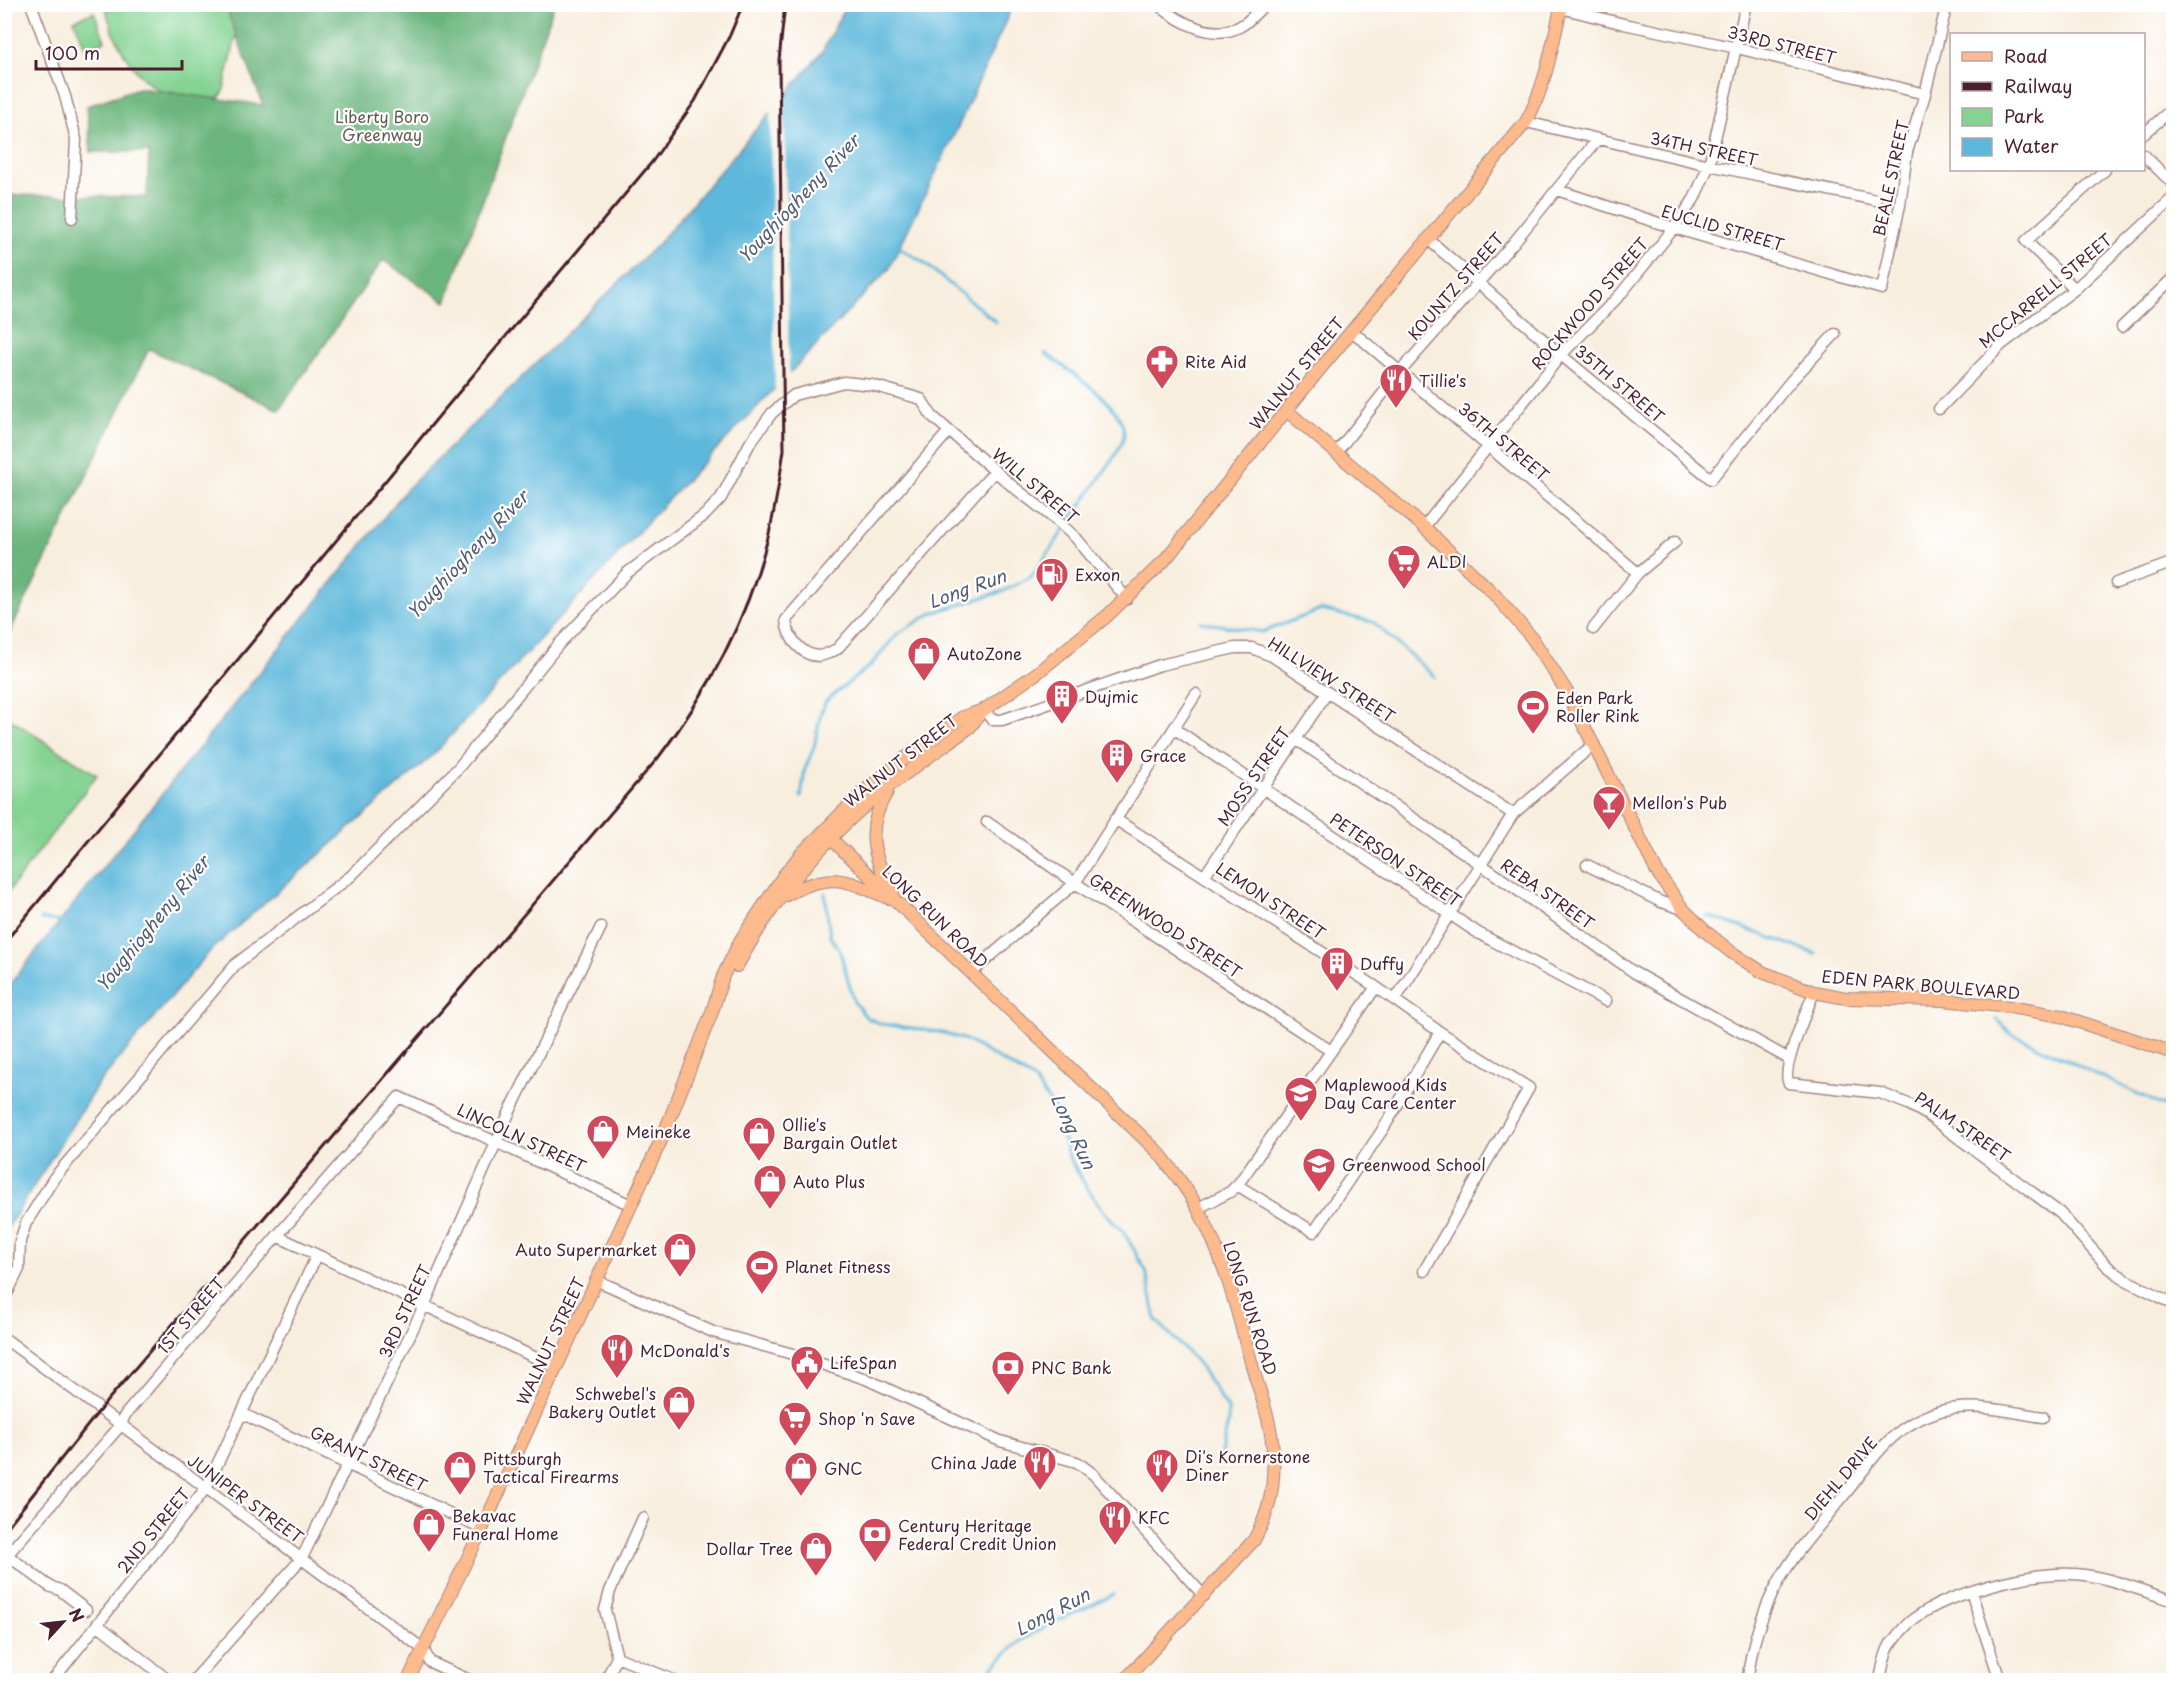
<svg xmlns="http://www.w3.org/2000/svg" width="2178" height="1685" font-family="'Playpen Sans',sans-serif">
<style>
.green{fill:#84d393;stroke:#67795f;stroke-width:1.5}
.forest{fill:#6bb57d;stroke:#5a6a54;stroke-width:1.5}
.water{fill:#5db8db;stroke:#546c83;stroke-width:1.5}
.pier{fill:#f8eede}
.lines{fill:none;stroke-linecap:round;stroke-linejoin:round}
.stream{stroke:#5db8db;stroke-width:3}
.minor-casing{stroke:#a18684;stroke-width:13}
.major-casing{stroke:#a18684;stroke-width:14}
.minor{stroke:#fff;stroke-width:10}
.major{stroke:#fcba8d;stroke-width:12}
.rail{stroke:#4a1f2b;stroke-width:3}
.labels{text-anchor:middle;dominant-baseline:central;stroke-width:4.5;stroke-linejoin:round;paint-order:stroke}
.street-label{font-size:16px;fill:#4a1f2b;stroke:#fff}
.park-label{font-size:16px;fill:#5e5e4f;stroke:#fff}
.poi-label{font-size:16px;fill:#4a1f2b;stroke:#fff;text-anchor:start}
.water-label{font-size:18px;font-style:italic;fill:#525c71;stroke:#fff}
</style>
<rect width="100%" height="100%" fill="#fff"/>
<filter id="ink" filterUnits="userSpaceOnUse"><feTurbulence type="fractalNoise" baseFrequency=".0167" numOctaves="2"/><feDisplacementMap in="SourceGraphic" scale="12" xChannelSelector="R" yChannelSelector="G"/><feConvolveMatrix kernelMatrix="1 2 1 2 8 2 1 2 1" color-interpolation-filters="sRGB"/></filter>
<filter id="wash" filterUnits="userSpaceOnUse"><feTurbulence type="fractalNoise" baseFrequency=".008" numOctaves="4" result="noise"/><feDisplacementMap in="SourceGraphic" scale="24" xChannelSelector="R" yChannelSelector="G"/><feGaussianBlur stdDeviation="1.35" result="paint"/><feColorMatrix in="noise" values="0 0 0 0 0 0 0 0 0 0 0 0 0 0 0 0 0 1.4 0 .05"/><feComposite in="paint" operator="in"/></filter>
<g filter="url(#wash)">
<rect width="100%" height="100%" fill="#f8eede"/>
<!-- green -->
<path class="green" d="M 105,5 L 243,5 L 223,93 L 205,111 C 191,105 175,100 162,92 C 131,76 112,37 105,5 Z
M 94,12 L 105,41 L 86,49 L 74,20 Z
M 5,716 L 97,775 L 5,896 Z"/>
<!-- forest -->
<path class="forest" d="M 225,5 L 554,5 L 446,302 L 383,260 L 279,410 L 149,349 L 5,642 L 5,195 L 147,197 L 149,152 L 91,152 L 87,106 L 138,88 L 263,105 Z"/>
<!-- water -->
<path class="water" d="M 846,5 L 1013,5 L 959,125 L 889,269 L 667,501 L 434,754 L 211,950 L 98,1084 L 5,1232 L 5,990 L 406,490 L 658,244 L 822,52 Z"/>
<!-- pier -->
<path class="pier" d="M 784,91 L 789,378 L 775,393 L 770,109 Z"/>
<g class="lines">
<!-- stream -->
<path class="stream" d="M 898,247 L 923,262 L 996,322
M 1201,622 L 1262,632 L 1321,610 L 1373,622 L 1435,677
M 801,797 L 805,769 L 814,747 L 821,713 L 826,701 L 872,664 L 897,634 L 932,613 L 1004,591 L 1032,576 L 1115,456 C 1118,449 1124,441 1124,434 C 1124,404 1067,370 1045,353
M 825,893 L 830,936 L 840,951 L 854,1002 L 867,1018 L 882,1024 L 939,1032 L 966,1040 L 1033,1079 L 1053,1107 L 1069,1157 L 1084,1183 L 1101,1208 L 1125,1234 L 1146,1271 L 1156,1320 L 1196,1361 L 1228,1409 L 1228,1423 L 1219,1462
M 1707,917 L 1712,917 L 1816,954
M 41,919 L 63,922
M 1997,1019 L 2010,1033 L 2174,1111
M 981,1680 C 993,1667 1006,1652 1021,1641 C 1049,1621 1083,1611 1113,1594"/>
</g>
</g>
<g filter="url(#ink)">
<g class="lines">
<defs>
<path id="minor" d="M 31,4 L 65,96 L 76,139 L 72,218
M 1157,4 C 1180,23 1216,43 1244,24 C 1251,19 1258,11 1265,4
M 1561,8 L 1624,24 L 1737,48 L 1925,94
M 1526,122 L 1709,165 L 1876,200
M 2144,134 L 2174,107
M 2144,155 L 2174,185
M 1557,190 L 1674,228 L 1882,289 L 1900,205 L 1907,152 L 1925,94 L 1947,4
M 1428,239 L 1561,355 L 1711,479 L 1791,381 L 1835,334
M 2075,289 L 2026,241 L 2105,170
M 2122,327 L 2174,277
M 1352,331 L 1638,573
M 1939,409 L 2001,345 L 2075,289 L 2174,197
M 949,431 L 786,620 C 787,636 801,656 819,656 C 826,655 831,652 837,649 L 995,471
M 1336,453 L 1400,372 L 1515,241 L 1597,140
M 1424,527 L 1561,355 L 1620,295 L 1674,228 L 1694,199 L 1709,165 L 1746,4
M 2116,583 L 2174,562
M 1593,629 L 1638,573 L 1675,542
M 984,710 L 992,720 L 1002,720 L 1160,665 L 1235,648 L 1252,648 L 1272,656 L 1513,814
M 1175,729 L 1478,933 L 1606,1001
M 1296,739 L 1482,865 L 1635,973 L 1789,1059
M 1115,819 L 1376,987 L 1440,1032 L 1529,1088 L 1424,1271
M 987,822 L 1075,883 L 1331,1051
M 1587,865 L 1661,902 L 1683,909
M 1205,875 L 1327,693
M 971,973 L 1075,883 L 1196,694
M 1814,992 C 1808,1008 1780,1071 1789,1083 L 1880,1093 L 1908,1104 L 1926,1114 L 2060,1213 L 2107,1266 L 2126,1280 L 2174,1304
M 1395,1000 L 1513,814 L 1594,744
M 1237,1185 L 1314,1232 L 1385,1126 L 1440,1032
M 1198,1208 L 1230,1192 L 1239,1183 L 1376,987
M 277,1236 L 555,1367
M 596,1280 L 713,1332 L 789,1353 L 866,1379 L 1000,1441 L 1077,1462 L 1093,1474 L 1204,1596
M 4,1300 L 19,1269 L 20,1241 L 26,1223 L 54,1178 L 236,964 L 351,876 L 459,767 L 559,644 L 627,573 L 705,515 L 721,498 L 750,443 L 772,413 L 794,395 L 844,382 L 872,385 L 921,399 L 932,416 L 1011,485 L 1056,520 L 1076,538 L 1127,599
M 4,1338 L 423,1649 L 430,1662 L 469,1680
M 243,1414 L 482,1529
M 1971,1592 L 2000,1680
M 86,1610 L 60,1590 L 49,1586 L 7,1555 L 121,1425 L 125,1415 L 277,1236 L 399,1097 L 631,1205
M 97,1624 L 168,1680
M 617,1657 L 605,1610 L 610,1591 L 643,1518
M 617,1657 L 673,1680
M 53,1680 L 206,1488 L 317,1255
M 194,1680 L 302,1558 L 424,1306 L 510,1111 L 601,927
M 606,1680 L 617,1657
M 1748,1680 C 1750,1647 1763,1610 1779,1581 C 1797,1549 1823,1522 1845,1494 C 1863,1472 1880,1445 1903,1429 C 1914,1421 1927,1415 1940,1411 C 1974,1402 2009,1412 2043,1417
M 1880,1680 C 1882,1670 1884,1655 1890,1645 C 1896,1637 1906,1624 1915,1618 C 1951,1592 2028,1572 2072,1574 C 2106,1575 2141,1591 2174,1601"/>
<path id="major" d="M 1287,411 L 1424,527 L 1494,594 L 1532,638 L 1567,692 L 1657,872 L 1683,909 L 1705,931 L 1731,952 L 1762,972 L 1814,992 L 1846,998 L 1943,1000 L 2010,1007 L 2061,1016 L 2174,1053
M 887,792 C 864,830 873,857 893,894
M 824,832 L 1159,1153 C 1173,1171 1188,1189 1198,1209 C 1225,1258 1238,1315 1253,1369 C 1261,1396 1272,1424 1273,1453 C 1275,1485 1270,1512 1254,1540 L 1125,1680
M 786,895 C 830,871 845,879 888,898
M 737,966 C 770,905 815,849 868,803 C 900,776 936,752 970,727 L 982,711
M 408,1680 L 482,1529 L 663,1136 L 712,1012 L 723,976 L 740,941 L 784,875 L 802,853 L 861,794 L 900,762 L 963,717 L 984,710 L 1037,673 L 1107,616 L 1164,561 L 1320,369 L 1526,122 C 1546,86 1552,45 1562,4"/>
</defs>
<!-- minor casing -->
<use href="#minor" class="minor-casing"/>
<!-- major casing -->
<use href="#major" class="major-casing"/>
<!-- minor -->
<use href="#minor" class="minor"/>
<!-- major -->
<use href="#major" class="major"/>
<!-- rail -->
<path class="rail" d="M 4,943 L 439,416 L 652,162 L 695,101 L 730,35 L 743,4
M 4,1531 L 107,1401 L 658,758 C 707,694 745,624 766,545 C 775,514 779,482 784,450 L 779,60 L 785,4"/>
</g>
</g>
<!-- icons -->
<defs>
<symbol id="pharmacy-pin" viewBox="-11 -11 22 30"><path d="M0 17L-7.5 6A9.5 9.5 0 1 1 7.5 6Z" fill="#d1495b" stroke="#fff"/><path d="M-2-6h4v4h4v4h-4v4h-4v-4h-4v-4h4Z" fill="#fff"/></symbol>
<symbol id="restaurant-pin" viewBox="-11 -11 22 30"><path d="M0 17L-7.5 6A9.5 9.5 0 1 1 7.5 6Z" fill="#d1495b" stroke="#fff"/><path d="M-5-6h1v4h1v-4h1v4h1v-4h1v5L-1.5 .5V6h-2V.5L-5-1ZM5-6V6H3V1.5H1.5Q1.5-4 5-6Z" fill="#fff"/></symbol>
<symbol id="supermarket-pin" viewBox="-11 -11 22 30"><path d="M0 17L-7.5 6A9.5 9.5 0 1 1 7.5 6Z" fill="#d1495b" stroke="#fff"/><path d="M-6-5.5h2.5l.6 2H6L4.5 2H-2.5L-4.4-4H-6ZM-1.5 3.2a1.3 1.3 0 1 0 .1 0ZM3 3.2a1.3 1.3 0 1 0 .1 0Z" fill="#fff"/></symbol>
<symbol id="fuel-pin" viewBox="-11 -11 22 30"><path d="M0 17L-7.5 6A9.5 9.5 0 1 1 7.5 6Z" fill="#d1495b" stroke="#fff"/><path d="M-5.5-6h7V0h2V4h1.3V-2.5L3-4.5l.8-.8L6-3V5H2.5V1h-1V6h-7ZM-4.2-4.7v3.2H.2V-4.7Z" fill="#fff"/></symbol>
<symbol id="shop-pin" viewBox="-11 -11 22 30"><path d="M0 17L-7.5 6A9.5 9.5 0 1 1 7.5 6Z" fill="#d1495b" stroke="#fff"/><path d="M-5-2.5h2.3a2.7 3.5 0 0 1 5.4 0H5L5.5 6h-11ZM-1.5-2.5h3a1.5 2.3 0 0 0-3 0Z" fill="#fff"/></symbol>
<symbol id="building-pin" viewBox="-11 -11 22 30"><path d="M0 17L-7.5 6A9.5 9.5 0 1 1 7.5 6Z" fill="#d1495b" stroke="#fff"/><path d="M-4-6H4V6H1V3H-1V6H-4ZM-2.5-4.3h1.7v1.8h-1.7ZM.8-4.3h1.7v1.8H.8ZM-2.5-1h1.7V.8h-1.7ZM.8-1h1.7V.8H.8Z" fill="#fff"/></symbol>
<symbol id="stadium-pin" viewBox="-11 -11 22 30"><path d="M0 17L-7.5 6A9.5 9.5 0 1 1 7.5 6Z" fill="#d1495b" stroke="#fff"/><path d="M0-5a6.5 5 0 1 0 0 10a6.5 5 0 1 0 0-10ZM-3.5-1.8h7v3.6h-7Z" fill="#fff"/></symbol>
<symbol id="bar-pin" viewBox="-11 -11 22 30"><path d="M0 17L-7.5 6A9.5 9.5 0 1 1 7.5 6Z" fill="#d1495b" stroke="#fff"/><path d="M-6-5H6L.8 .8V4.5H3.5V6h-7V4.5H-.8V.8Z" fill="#fff"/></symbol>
<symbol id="school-pin" viewBox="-11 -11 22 30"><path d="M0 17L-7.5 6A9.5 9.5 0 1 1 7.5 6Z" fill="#d1495b" stroke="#fff"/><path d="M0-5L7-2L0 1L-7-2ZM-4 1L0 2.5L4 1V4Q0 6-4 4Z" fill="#fff"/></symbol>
<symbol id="civic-pin" viewBox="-11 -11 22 30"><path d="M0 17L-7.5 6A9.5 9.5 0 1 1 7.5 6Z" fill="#d1495b" stroke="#fff"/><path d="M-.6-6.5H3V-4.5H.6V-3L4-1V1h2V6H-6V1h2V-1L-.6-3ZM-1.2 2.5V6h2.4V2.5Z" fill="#fff"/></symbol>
<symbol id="bank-pin" viewBox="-11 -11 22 30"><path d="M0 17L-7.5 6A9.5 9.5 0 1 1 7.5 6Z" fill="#d1495b" stroke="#fff"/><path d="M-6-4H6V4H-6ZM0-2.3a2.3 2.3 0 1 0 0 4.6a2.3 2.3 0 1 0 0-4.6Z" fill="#fff"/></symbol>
</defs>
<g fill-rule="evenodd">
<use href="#pharmacy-pin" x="1143" y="342" width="38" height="52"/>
<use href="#restaurant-pin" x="1377" y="361" width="38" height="52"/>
<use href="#supermarket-pin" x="1385" y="542" width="38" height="52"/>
<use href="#fuel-pin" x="1033" y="555" width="38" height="52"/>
<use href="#shop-pin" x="905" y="634" width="38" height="52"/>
<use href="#building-pin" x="1043" y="677" width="38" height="52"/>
<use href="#stadium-pin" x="1514" y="687" width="38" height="52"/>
<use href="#building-pin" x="1098" y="736" width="38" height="52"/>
<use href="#bar-pin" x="1590" y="783" width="38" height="52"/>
<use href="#building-pin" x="1318" y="944" width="38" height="52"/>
<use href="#school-pin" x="1282" y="1074" width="38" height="52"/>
<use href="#shop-pin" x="584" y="1112" width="38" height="52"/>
<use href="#shop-pin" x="740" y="1114" width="38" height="52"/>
<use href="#school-pin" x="1300" y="1145" width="38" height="52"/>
<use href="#shop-pin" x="751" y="1162" width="38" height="52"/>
<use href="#shop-pin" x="661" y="1230" width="38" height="52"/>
<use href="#stadium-pin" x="743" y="1247" width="38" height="52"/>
<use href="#restaurant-pin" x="598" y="1331" width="38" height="52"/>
<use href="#civic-pin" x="788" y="1343" width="38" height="52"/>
<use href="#bank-pin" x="989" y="1348" width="38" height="52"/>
<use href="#shop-pin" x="660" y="1383" width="38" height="52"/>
<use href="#supermarket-pin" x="776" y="1399" width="38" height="52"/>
<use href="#restaurant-pin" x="1021" y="1443" width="38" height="52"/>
<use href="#restaurant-pin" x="1143" y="1446" width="38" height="52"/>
<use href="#shop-pin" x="441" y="1448" width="38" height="52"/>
<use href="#shop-pin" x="782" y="1449" width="38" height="52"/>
<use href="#restaurant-pin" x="1096" y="1498" width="38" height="52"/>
<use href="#shop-pin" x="410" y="1505" width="38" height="52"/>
<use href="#bank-pin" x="856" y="1515" width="38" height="52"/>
<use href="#shop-pin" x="797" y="1529" width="38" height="52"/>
</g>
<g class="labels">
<!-- street labels -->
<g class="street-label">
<text transform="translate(1782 44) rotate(14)">33RD STREET</text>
<text transform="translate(1704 148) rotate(12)">34TH STREET</text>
<text transform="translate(1890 178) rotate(-78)">BEALE STREET</text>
<text transform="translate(1723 227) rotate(16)">EUCLID STREET</text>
<text transform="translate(1455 286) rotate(-49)">KOUNTZ STREET</text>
<text transform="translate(2045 290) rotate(-40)">MCCARRELL STREET</text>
<text transform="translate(1589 303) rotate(-49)">ROCKWOOD STREET</text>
<text transform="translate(1296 373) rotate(-51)">WALNUT STREET</text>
<text transform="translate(1620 383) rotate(40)">35TH STREET</text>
<text transform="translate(1504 441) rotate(40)">36TH STREET</text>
<text transform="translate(1036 485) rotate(40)">WILL STREET</text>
<text transform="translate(1332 679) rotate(32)">HILLVIEW STREET</text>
<text transform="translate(900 760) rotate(-38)">WALNUT STREET</text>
<text transform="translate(1253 776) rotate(-56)">MOSS STREET</text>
<text transform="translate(1396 859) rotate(34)">PETERSON STREET</text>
<text transform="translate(1548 893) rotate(35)">REBA STREET</text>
<text transform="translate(1271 900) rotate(33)">LEMON STREET</text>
<text transform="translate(936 916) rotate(44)">LONG RUN ROAD</text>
<text transform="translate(1166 925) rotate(33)">GREENWOOD STREET</text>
<text transform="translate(1921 984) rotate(5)">EDEN PARK BOULEVARD</text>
<text transform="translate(1963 1126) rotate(34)">PALM STREET</text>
<text transform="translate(522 1137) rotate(25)">LINCOLN STREET</text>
<text transform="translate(1251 1308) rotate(72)">LONG RUN ROAD</text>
<text transform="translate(404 1311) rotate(-65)">3RD STREET</text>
<text transform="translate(190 1315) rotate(-50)">1ST STREET</text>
<text transform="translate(550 1341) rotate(-65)">WALNUT STREET</text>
<text transform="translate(369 1458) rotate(26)">GRANT STREET</text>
<text transform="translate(1840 1478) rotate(-50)">DIEHL DRIVE</text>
<text transform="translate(246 1498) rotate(36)">JUNIPER STREET</text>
<text transform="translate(153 1530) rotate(-51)">2ND STREET</text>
</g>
<!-- park labels -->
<g class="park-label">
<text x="382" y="116">Liberty Boro<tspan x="382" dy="18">Greenway</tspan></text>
</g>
<!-- poi labels -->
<g class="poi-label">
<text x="1185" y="361">Rite Aid</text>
<text x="1419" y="380">Tillie's</text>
<text x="1427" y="561">ALDI</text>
<text x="1075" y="574">Exxon</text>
<text x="947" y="653">AutoZone</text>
<text x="1085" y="696">Dujmic</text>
<text x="1556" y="697">Eden Park<tspan x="1556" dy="18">Roller Rink</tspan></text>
<text x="1140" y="755">Grace</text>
<text x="1632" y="802">Mellon's Pub</text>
<text x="1360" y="963">Duffy</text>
<text x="1324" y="1084">Maplewood Kids<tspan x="1324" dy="18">Day Care Center</tspan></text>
<text x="782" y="1124">Ollie's<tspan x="782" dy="18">Bargain Outlet</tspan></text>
<text x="626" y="1131">Meineke</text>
<text x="1342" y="1164">Greenwood School</text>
<text x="793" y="1181">Auto Plus</text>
<text x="657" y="1249" text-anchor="end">Auto Supermarket</text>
<text x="785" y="1266">Planet Fitness</text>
<text x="640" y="1350">McDonald's</text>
<text x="830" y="1362">LifeSpan</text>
<text x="1031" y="1367">PNC Bank</text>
<text x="656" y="1393" text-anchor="end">Schwebel's<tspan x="656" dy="18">Bakery Outlet</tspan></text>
<text x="818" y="1418">Shop 'n Save</text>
<text x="1185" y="1456">Di's Kornerstone<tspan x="1185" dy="18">Diner</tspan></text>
<text x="483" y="1458">Pittsburgh<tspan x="483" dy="18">Tactical Firearms</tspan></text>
<text x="1017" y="1462" text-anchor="end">China Jade</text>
<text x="824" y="1468">GNC</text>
<text x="452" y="1515">Bekavac<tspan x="452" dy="18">Funeral Home</tspan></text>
<text x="1138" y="1517">KFC</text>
<text x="898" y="1525">Century Heritage<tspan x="898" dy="18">Federal Credit Union</tspan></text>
<text x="793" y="1548" text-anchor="end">Dollar Tree</text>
</g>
<!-- water labels -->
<g class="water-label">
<text transform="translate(798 198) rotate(-47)">Youghiogheny River</text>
<text transform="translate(467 554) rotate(-47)">Youghiogheny River</text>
<text transform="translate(967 588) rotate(-20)">Long Run</text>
<text transform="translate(152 923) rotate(-51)">Youghiogheny River</text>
<text transform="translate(1074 1131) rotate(65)">Long Run</text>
<text transform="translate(1052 1611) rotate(-28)">Long Run</text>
</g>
</g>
<!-- margin -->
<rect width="2178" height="1685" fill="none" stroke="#fff" stroke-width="24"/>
<!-- legend -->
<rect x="1950" y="33" width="195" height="138" fill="#ffffff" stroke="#b7a5aa" stroke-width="1.5"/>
<rect x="1962" y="52" width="30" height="9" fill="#fcba8d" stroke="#b7a5aa" stroke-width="1.5"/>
<text x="2004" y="63" font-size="18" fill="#4a1f2b">Road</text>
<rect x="1962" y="82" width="30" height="9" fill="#4a1f2b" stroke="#b7a5aa" stroke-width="1.5"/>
<text x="2004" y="93" font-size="18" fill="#4a1f2b">Railway</text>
<rect x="1962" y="108" width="30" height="18" fill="#84d393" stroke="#b7a5aa" stroke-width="1.5"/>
<text x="2004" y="123" font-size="18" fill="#4a1f2b">Park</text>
<rect x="1962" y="138" width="30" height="18" fill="#5db8db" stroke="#b7a5aa" stroke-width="1.5"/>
<text x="2004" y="153" font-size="18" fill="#4a1f2b">Water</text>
<!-- north arrow -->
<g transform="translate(63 1622) rotate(63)" stroke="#ffffff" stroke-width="4.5" paint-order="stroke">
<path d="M0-4.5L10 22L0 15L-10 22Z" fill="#4a1f2b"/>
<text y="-9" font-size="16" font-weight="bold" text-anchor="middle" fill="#4a1f2b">N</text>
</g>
<!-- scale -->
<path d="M36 60v9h146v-9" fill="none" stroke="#4a1f2b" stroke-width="3"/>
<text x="45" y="60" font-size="18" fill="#4a1f2b" stroke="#ffffff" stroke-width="4.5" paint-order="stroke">100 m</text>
</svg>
